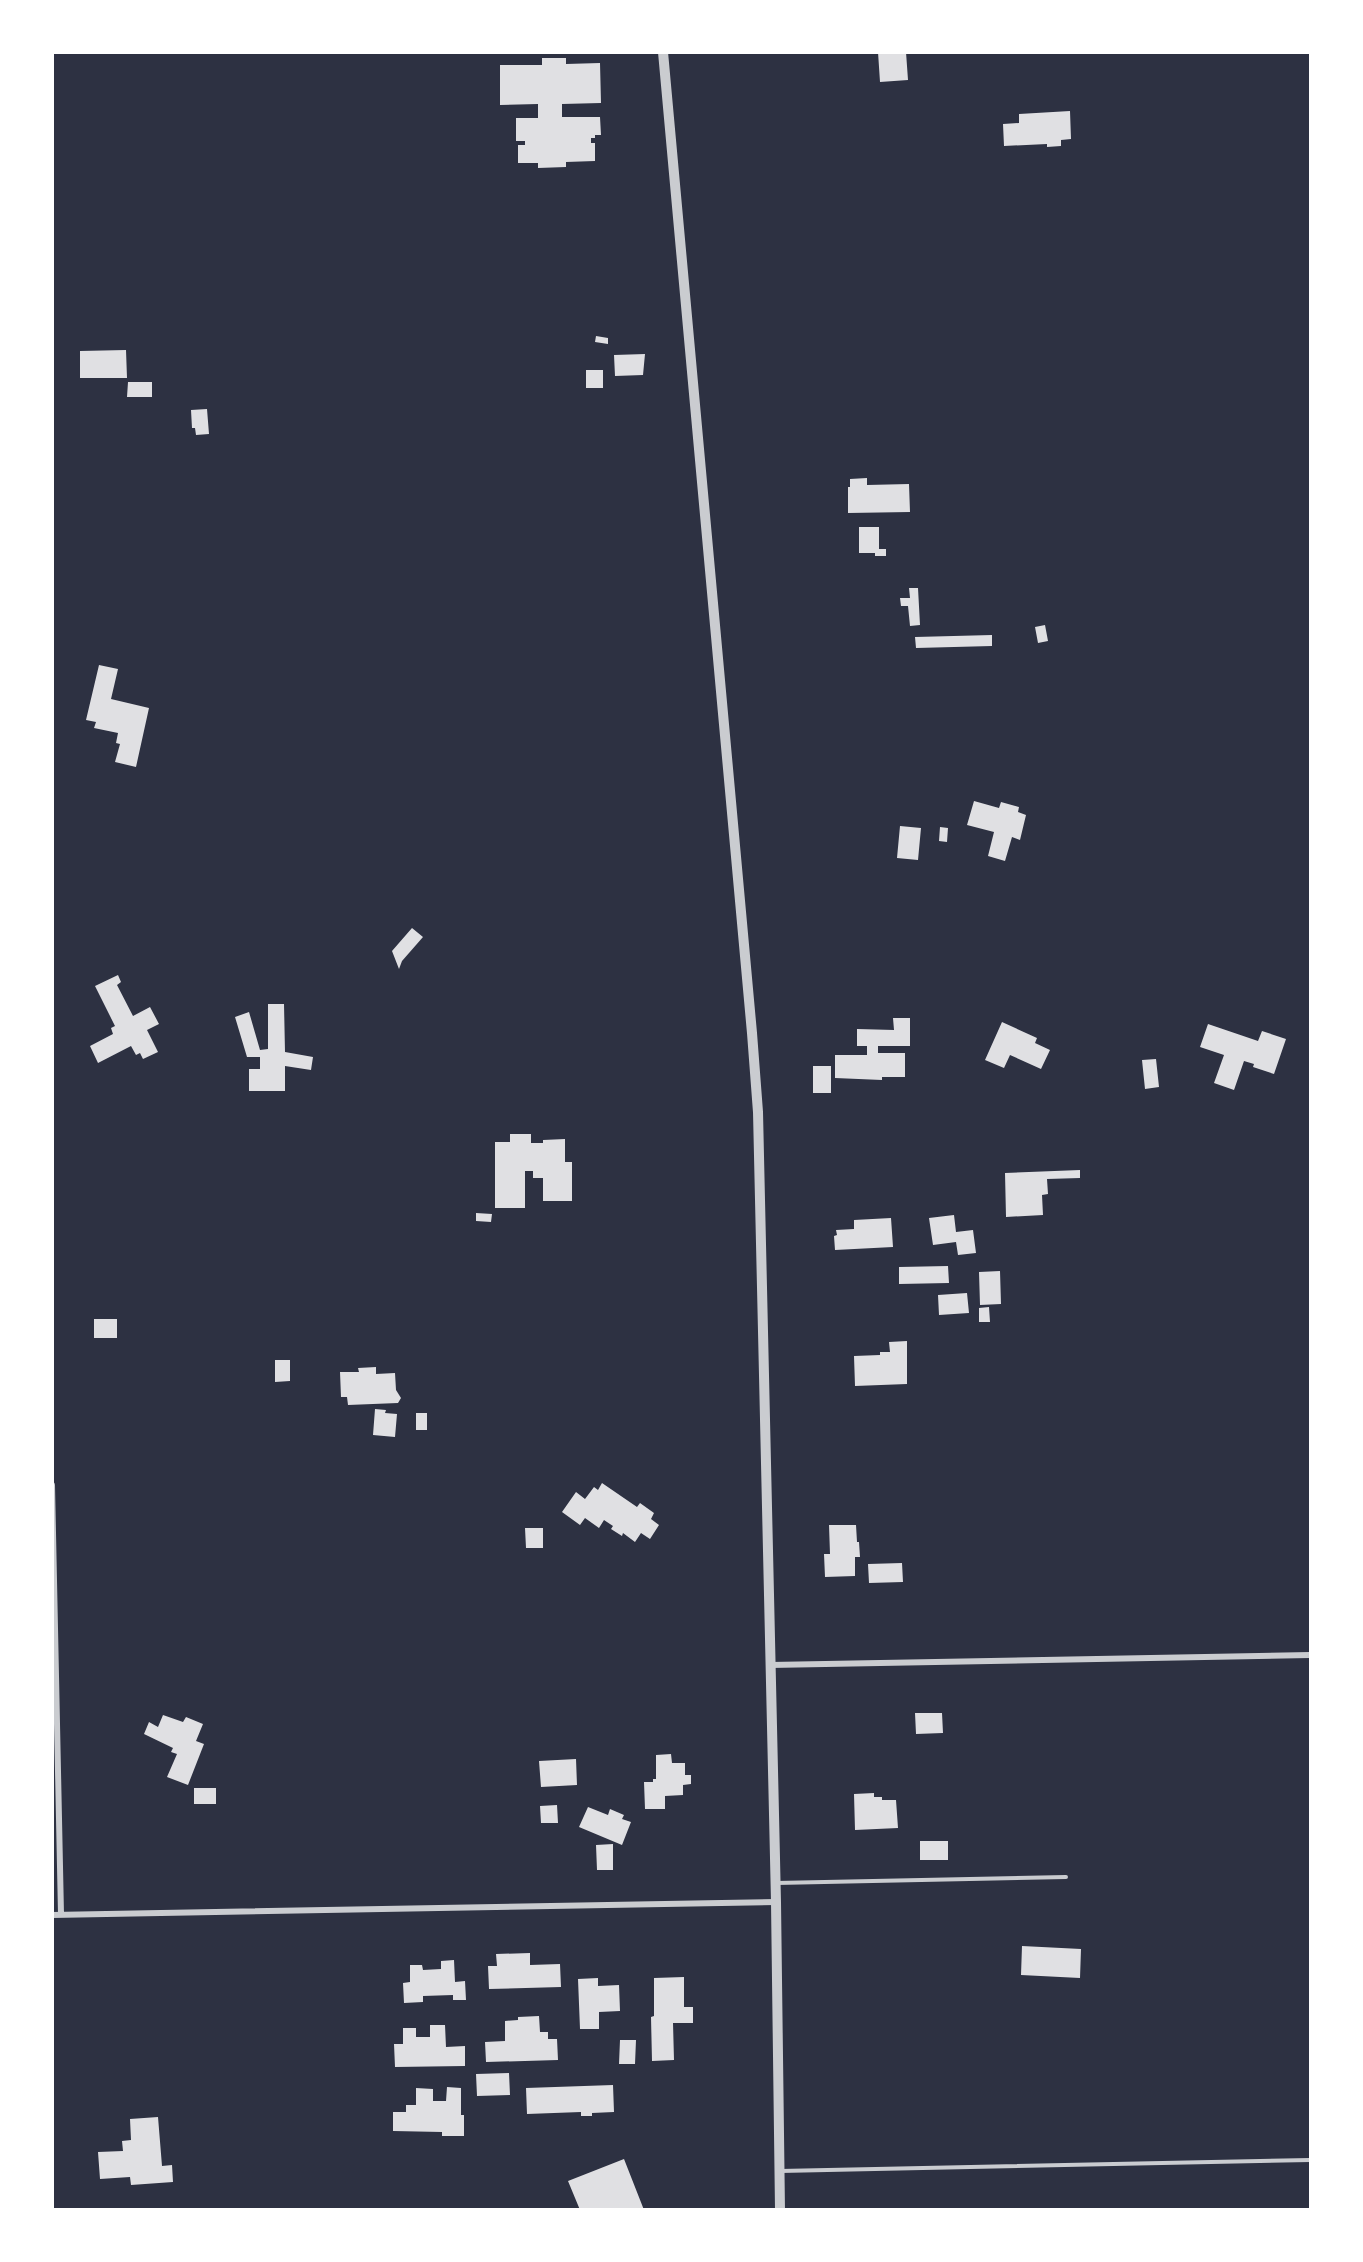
<svg xmlns="http://www.w3.org/2000/svg" width="1363" height="2262" font-family="Signika,sans-serif">
<style>
.building{fill:#e0e0e3}
.lines{fill:none;stroke-linecap:round;stroke-linejoin:round}
.service{stroke:#caccd0;stroke-width:4}
.minor{stroke:#caccd0;stroke-width:6}
.tertiary{stroke:#caccd0;stroke-width:10}
</style>
<rect width="100%" height="100%" fill="#2d3142"/>
<!-- building -->
<path class="building" d="M 878,52 L 906,52 L 908,80 L 880,82 Z
M 542,58 L 566,58 L 566,64 L 600,63 L 601,103 L 562,104 L 562,117 L 600,117 L 601,135 L 595,135 L 595,138 L 591,138 L 591,143 L 595,143 L 595,161 L 566,162 L 566,167 L 538,168 L 538,163 L 518,163 L 518,145 L 525,145 L 525,141 L 516,141 L 516,118 L 538,118 L 538,104 L 500,105 L 500,65 L 542,65 Z
M 1070,111 L 1071,139 L 1061,140 L 1061,146 L 1047,147 L 1047,144 L 1004,146 L 1003,124 L 1019,123 L 1019,114 Z
M 596,336 L 608,338 L 608,344 L 595,342 Z
M 126,350 L 127,378 L 80,378 L 80,351 Z
M 645,354 L 643,375 L 615,376 L 614,355 Z
M 586,370 L 603,370 L 603,388 L 586,388 Z
M 128,382 L 152,382 L 152,397 L 127,397 Z
M 207,409 L 209,434 L 196,435 L 195,428 L 192,428 L 191,410 Z
M 867,478 L 867,485 L 909,484 L 910,512 L 848,513 L 848,487 L 850,487 L 850,479 Z
M 859,527 L 879,527 L 879,549 L 886,549 L 886,556 L 875,556 L 875,553 L 859,553 Z
M 909,588 L 918,588 L 920,625 L 910,626 L 908,606 L 901,606 L 900,598 L 910,598 Z
M 1045,625 L 1048,641 L 1038,643 L 1035,627 Z
M 992,635 L 992,646 L 916,648 L 915,637 Z
M 99,665 L 118,669 L 111,699 L 149,708 L 136,767 L 115,762 L 120,744 L 116,743 L 118,733 L 94,728 L 96,722 L 86,720 Z
M 974,801 L 999,808 L 1001,802 L 1019,807 L 1018,812 L 1026,815 L 1020,840 L 1012,837 L 1005,861 L 988,856 L 994,832 L 967,825 Z
M 900,826 L 921,828 L 918,860 L 897,858 Z
M 940,827 L 948,828 L 947,842 L 939,841 Z
M 412,928 L 423,937 L 402,961 L 399,969 L 392,951 Z
M 118,975 L 121,982 L 117,985 L 133,1016 L 150,1007 L 159,1024 L 147,1030 L 158,1052 L 143,1059 L 140,1053 L 136,1055 L 131,1046 L 98,1063 L 90,1046 L 113,1034 L 111,1028 L 115,1026 L 95,986 Z
M 268,1004 L 284,1004 L 285,1052 L 313,1057 L 311,1070 L 285,1066 L 285,1091 L 249,1091 L 249,1069 L 260,1069 L 260,1057 L 247,1057 L 235,1017 L 249,1012 L 260,1050 L 268,1049 Z
M 893,1018 L 910,1018 L 910,1046 L 878,1046 L 878,1053 L 905,1053 L 905,1077 L 882,1077 L 882,1080 L 835,1078 L 835,1055 L 867,1055 L 867,1046 L 857,1046 L 857,1029 L 894,1030 Z
M 1002,1022 L 1037,1038 L 1035,1043 L 1050,1050 L 1041,1069 L 1010,1055 L 1004,1068 L 985,1060 Z
M 1208,1024 L 1258,1041 L 1262,1031 L 1286,1039 L 1274,1074 L 1253,1067 L 1254,1064 L 1244,1061 L 1234,1090 L 1214,1083 L 1224,1055 L 1200,1047 Z
M 1156,1059 L 1159,1087 L 1145,1089 L 1142,1060 Z
M 813,1066 L 831,1066 L 831,1093 L 813,1093 Z
M 510,1134 L 531,1134 L 531,1143 L 543,1143 L 543,1140 L 565,1139 L 565,1162 L 572,1162 L 572,1201 L 543,1201 L 543,1178 L 533,1178 L 533,1171 L 525,1171 L 525,1208 L 495,1208 L 495,1142 L 510,1142 Z
M 1080,1170 L 1080,1178 L 1047,1179 L 1048,1194 L 1042,1195 L 1043,1215 L 1006,1217 L 1005,1173 Z
M 476,1213 L 492,1214 L 491,1222 L 476,1221 Z
M 954,1215 L 956,1232 L 973,1230 L 976,1253 L 958,1255 L 956,1242 L 933,1245 L 929,1218 Z
M 891,1218 L 893,1247 L 835,1250 L 834,1236 L 837,1235 L 836,1230 L 854,1229 L 854,1220 Z
M 948,1266 L 949,1283 L 899,1284 L 899,1267 Z
M 1000,1271 L 1001,1304 L 980,1305 L 979,1272 Z
M 967,1293 L 969,1313 L 939,1315 L 938,1295 Z
M 989,1307 L 990,1322 L 979,1322 L 979,1308 Z
M 94,1319 L 117,1319 L 117,1338 L 94,1338 Z
M 907,1341 L 907,1384 L 855,1386 L 854,1356 L 880,1355 L 880,1352 L 890,1352 L 889,1342 Z
M 275,1360 L 290,1360 L 290,1381 L 275,1382 Z
M 376,1367 L 376,1374 L 395,1373 L 396,1390 L 401,1398 L 398,1403 L 348,1405 L 347,1397 L 341,1397 L 340,1372 L 359,1372 L 358,1368 Z
M 375,1409 L 386,1410 L 385,1413 L 397,1414 L 395,1437 L 373,1435 Z
M 416,1413 L 427,1413 L 427,1430 L 416,1430 Z
M 602,1483 L 637,1507 L 640,1503 L 654,1513 L 651,1519 L 659,1525 L 650,1539 L 641,1533 L 635,1542 L 623,1533 L 622,1536 L 611,1529 L 613,1526 L 604,1520 L 599,1528 L 585,1518 L 580,1525 L 562,1512 L 576,1492 L 585,1499 L 594,1487 L 598,1490 Z
M 829,1525 L 856,1525 L 857,1542 L 859,1542 L 860,1557 L 855,1557 L 855,1576 L 825,1577 L 824,1554 L 830,1554 Z
M 525,1528 L 543,1528 L 543,1548 L 526,1548 Z
M 902,1563 L 903,1582 L 869,1583 L 868,1564 Z
M 915,1713 L 942,1713 L 943,1733 L 916,1734 Z
M 163,1715 L 183,1722 L 186,1717 L 203,1724 L 196,1741 L 204,1744 L 188,1785 L 167,1777 L 177,1754 L 171,1752 L 173,1748 L 144,1734 L 149,1722 L 158,1727 Z
M 671,1754 L 672,1763 L 685,1763 L 685,1775 L 691,1775 L 691,1784 L 683,1785 L 683,1795 L 665,1796 L 665,1809 L 645,1809 L 644,1782 L 653,1782 L 653,1779 L 656,1779 L 656,1755 Z
M 576,1759 L 577,1785 L 541,1787 L 539,1761 Z
M 194,1788 L 216,1788 L 216,1804 L 194,1804 Z
M 874,1793 L 874,1797 L 882,1797 L 882,1800 L 896,1800 L 898,1828 L 855,1830 L 854,1794 Z
M 557,1805 L 558,1823 L 541,1823 L 540,1806 Z
M 588,1807 L 608,1815 L 610,1809 L 624,1815 L 622,1819 L 631,1822 L 622,1845 L 579,1827 Z
M 920,1841 L 948,1841 L 948,1860 L 920,1860 Z
M 613,1844 L 613,1870 L 597,1870 L 596,1845 Z
M 1022,1946 L 1081,1949 L 1080,1978 L 1021,1975 Z
M 530,1953 L 530,1965 L 560,1964 L 561,1987 L 489,1989 L 488,1966 L 497,1966 L 496,1954 Z
M 454,1960 L 455,1982 L 465,1981 L 466,2000 L 453,2000 L 453,1995 L 423,1996 L 423,2002 L 404,2003 L 403,1983 L 410,1982 L 410,1965 L 422,1965 L 423,1970 L 441,1969 L 441,1961 Z
M 684,1977 L 684,2007 L 693,2007 L 693,2023 L 673,2023 L 674,2060 L 652,2061 L 651,2017 L 654,2016 L 654,1978 Z
M 598,1978 L 598,1986 L 619,1985 L 620,2011 L 599,2012 L 599,2029 L 580,2029 L 578,1979 Z
M 539,2016 L 540,2032 L 548,2032 L 548,2039 L 557,2039 L 558,2060 L 486,2062 L 485,2042 L 505,2041 L 505,2021 L 518,2020 L 518,2017 Z
M 430,2025 L 445,2025 L 446,2047 L 465,2046 L 465,2066 L 395,2067 L 394,2044 L 403,2044 L 403,2028 L 416,2028 L 416,2037 L 430,2037 Z
M 620,2040 L 636,2040 L 635,2064 L 619,2064 Z
M 509,2073 L 510,2095 L 477,2096 L 476,2074 Z
M 613,2085 L 614,2112 L 592,2113 L 592,2116 L 581,2116 L 581,2112 L 527,2114 L 526,2088 Z
M 447,2087 L 461,2088 L 461,2115 L 464,2115 L 464,2136 L 442,2136 L 442,2132 L 393,2131 L 393,2112 L 406,2112 L 406,2105 L 416,2105 L 416,2088 L 433,2089 L 433,2101 L 446,2101 Z
M 158,2117 L 162,2166 L 172,2165 L 173,2182 L 131,2185 L 130,2177 L 100,2179 L 98,2152 L 123,2151 L 122,2141 L 131,2140 L 130,2119 Z
M 624,2159 L 644,2210 L 580,2210 L 568,2181 Z"/>
<g class="lines">
<!-- service -->
<path class="service" d="M 776,1883 L 1066,1877
M 780,2171 L 1310,2160"/>
<!-- minor -->
<path class="minor" d="M 52,1485 L 61,1914
M 770,1665 L 1310,1655
M 52,1915 L 776,1902"/>
<!-- tertiary -->
<path class="tertiary" d="M 663,52 L 752,1033 L 758,1112 L 776,1902 L 780,2210"/>
</g>
<!-- border -->
<rect width="1363" height="2262" fill="none" stroke="#ffffff" stroke-width="108"/>
</svg>
